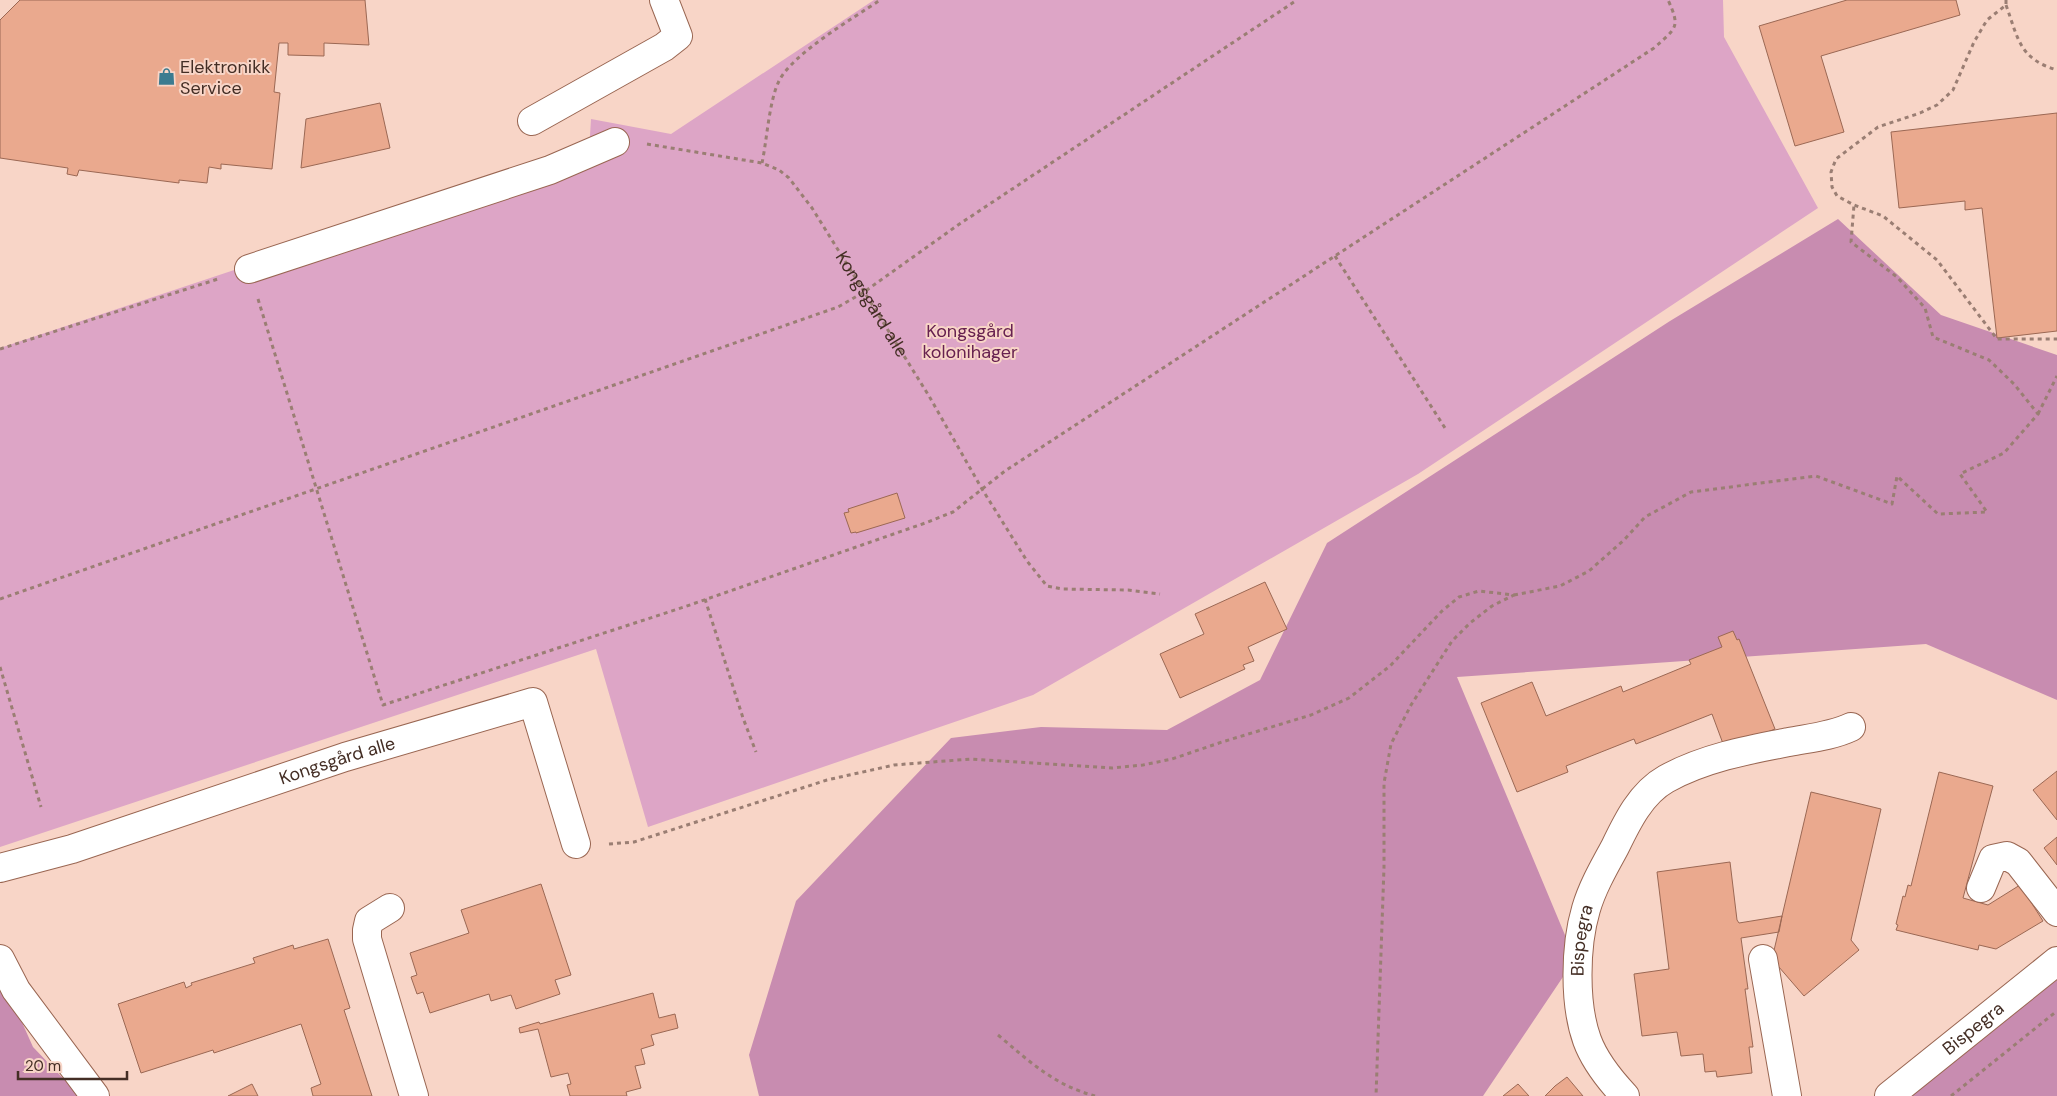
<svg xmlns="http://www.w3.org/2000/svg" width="2057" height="1096" font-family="'DM Sans',sans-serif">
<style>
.green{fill:#dda5c6}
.forest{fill:#c88cb0}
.building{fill:#eaa98e;stroke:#9b6854}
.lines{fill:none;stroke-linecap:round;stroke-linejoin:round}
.minor-casing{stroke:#996652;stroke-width:30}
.path{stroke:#9a7e73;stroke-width:3;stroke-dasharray:4 4;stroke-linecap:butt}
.minor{stroke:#fff;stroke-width:28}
.labels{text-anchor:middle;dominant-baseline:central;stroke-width:4;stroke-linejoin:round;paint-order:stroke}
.poi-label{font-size:18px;fill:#442e25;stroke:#f8d5c7;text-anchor:start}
.street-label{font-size:18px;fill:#442e25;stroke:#f8d5c7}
.park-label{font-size:18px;fill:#672150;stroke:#f8d5c7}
</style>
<rect width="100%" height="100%" fill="#f8d5c7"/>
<!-- green -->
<path class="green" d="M 874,0 L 1723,0 L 1724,37 L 1818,208 L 1418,474 L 1033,695 L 648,827 L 596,649 L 0,847 L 0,348 L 589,152 L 591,119 L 671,134 Z"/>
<!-- forest -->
<path class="forest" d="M 1838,219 L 1941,315 L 2057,355 L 2057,700 L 1926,644 L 1457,677 L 1575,959 L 1483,1096 L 759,1096 L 749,1055 L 796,901 L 951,738 L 1041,727 L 1167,730 L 1260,680 L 1327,543 L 1670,321 Z
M 2057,968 L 2057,1096 L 1905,1096 Z
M 0,973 L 33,1047 L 80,1096 L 0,1096 Z"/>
<!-- building -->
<path class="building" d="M 20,0 L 365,0 L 369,45 L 324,43 L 324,56 L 288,55 L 288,43 L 279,43 L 274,92 L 280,93 L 272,169 L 221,164 L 221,169 L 209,167 L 207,183 L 179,180 L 179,183 L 79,170 L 77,176 L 67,174 L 68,168 L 0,158 L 0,20 Z
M 1847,0 L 1956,0 L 1960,15 L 1821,56 L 1844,132 L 1795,146 L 1759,26 Z
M 380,103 L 390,148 L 301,168 L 306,119 Z
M 2057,113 L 2057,331 L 1997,338 L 1982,208 L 1965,210 L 1965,201 L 1899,208 L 1891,132 Z
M 897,493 L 905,518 L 856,533 L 856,532 L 851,533 L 844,513 L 849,512 L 848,509 Z
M 1265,582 L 1287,629 L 1248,647 L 1254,661 L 1243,665 L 1245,669 L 1180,698 L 1160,654 L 1204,634 L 1195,614 Z
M 1733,631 L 1737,640 L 1739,639 L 1775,729 L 1725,749 L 1712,714 L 1636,744 L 1634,739 L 1566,766 L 1568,772 L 1517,792 L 1481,703 L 1532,682 L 1546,716 L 1621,686 L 1623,692 L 1691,664 L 1689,660 L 1722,647 L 1718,637 Z
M 2057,771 L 2057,820 L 2033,790 Z
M 1939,772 L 1993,786 L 1963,898 L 1988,905 L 2020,885 L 2043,921 L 1996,949 L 1979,945 L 1978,950 L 1896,930 L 1898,925 L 1896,924 L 1903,896 L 1905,897 L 1908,885 L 1911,886 Z
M 1811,792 L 1881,809 L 1851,940 L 1859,950 L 1804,996 L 1772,959 Z
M 2057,837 L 2057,865 L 2044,848 Z
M 1730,862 L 1737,920 L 1739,923 L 1782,916 L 1779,932 L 1741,938 L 1748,989 L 1745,989 L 1753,1047 L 1749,1047 L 1752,1073 L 1717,1077 L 1716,1071 L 1705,1072 L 1703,1054 L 1681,1056 L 1677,1032 L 1642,1036 L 1634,974 L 1669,969 L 1657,872 Z
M 541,884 L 571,975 L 555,980 L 560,994 L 516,1009 L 511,995 L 491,1001 L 489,994 L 430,1013 L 423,992 L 417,994 L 411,977 L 417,975 L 410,953 L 469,933 L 461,910 Z
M 328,939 L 350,1008 L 344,1010 L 372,1096 L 313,1096 L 311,1088 L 321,1084 L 301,1024 L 214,1053 L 213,1050 L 141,1073 L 118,1004 L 184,982 L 186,988 L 192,985 L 191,983 L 255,963 L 253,958 L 293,945 L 294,949 Z
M 653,993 L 659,1018 L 675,1014 L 678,1028 L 651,1035 L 654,1045 L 641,1049 L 645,1064 L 635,1066 L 641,1088 L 626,1092 L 627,1096 L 570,1096 L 567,1085 L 571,1084 L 568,1073 L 551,1077 L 538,1029 L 520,1033 L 519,1028 L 539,1022 L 540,1024 Z
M 1567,1077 L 1583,1096 L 1545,1096 L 1555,1086 Z
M 252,1084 L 258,1096 L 228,1096 Z
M 1518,1084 L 1529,1096 L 1503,1096 Z"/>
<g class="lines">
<defs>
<g id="minor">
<path d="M 532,121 L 664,47 L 678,36 L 664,0"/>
<path d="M 249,269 L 550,170 L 615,142"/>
<path id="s2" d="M 0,868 L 72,849 L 345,757 L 533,702 L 576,844"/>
<path d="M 1981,888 L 1993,859 L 2007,856 L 2018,862 L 2057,912"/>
<path d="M 390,908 L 369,921 L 367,930 L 367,939 L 414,1096"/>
<path d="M 0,959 L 16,990 L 95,1096"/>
<path d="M 1763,959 L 1787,1096"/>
<path id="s3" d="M 1625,1096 C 1610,1080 1595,1062 1587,1040 C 1574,1004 1575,946 1586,909 C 1592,888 1604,867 1615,847 C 1627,822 1641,793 1666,779 C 1704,758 1747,750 1789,742 C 1810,738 1832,736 1851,727"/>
<path id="s4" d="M 1889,1096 L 2057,961"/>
</g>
</defs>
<!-- minor casing -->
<use href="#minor" class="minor-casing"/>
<!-- path -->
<g class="path">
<path d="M 2006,0 L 2006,5 L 1987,20 L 1974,42 L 1953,90 L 1937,105 L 1920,113 L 1878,127 L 1836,159 L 1831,172 L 1832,187 L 1837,196 L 1854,205 L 1883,216 L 1937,260 L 1997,339 L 2057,339"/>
<path d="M 2006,5 C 2018,38 2019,59 2057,70"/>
<path id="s1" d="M 647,144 L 762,163 L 779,170 L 789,178 L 812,208 L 929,396 L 982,489 L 1027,561 L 1047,586 L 1062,589 L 1128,590 L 1160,594"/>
<path d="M 762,163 C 767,140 769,101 779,81 C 793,53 854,18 880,0"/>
<path d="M 1335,256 L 1445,428"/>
<path d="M 258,299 L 383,705 L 684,607 L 928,522 L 953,512 L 1005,471 L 1654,48 C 1676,28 1681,28 1668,0"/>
<path d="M 0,349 L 218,279"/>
<path d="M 2038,414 L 2057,376"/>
<path d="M 1514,595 L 1560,586 L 1589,571 L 1624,540 L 1645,517 L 1691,492 L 1816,476 L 1892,504 L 1897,476 L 1938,514 L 1987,512 L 1960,474 L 2004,453 L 2038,414 L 2014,384 L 1989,360 L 1933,337 L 1925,308 L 1897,277 L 1851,242 L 1854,205"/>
<path d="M 0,599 L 838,307 L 864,292 L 958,225 L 1297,0"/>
<path d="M 705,599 L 743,718 L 756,752"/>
<path d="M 0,667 L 41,807"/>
<path d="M 609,844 L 634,842 L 827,780 L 894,765 L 971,759 L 1112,768 L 1143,765 L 1172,759 L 1222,742 L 1311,715 L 1349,698 L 1390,666 L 1442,611 L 1459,597 L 1479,591 L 1514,595 L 1492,606 L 1470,623 L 1452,641 L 1411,705 L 1391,744 L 1384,783 L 1384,867 L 1376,1096"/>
<path d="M 998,1035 C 1030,1062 1054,1085 1095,1096"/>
<path d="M 1951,1096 L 2057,1011"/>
</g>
<!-- minor -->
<use href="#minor" class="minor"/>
</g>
<!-- icons -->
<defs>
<symbol id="shop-bare" viewBox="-9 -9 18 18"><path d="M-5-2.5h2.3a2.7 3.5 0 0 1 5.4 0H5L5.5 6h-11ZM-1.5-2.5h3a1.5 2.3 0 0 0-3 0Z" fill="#3c7b90" stroke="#f8d5c7" stroke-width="2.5" paint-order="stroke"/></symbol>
</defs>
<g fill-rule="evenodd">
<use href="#shop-bare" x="154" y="64" width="25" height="25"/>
</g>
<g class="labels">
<!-- poi labels -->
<g class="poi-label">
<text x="180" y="67">Elektronikk<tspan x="180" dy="21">Service</tspan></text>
</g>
<!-- street labels -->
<g class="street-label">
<text stroke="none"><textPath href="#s1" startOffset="299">Kongsgård alle</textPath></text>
<text stroke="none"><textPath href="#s2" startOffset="354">Kongsgård alle</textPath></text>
<text stroke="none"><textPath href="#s3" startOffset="169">Bispegra</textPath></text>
<text stroke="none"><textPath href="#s4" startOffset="108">Bispegra</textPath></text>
</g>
<!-- park labels -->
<g class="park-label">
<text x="970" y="331">Kongsgård<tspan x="970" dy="21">kolonihager</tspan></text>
</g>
</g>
<!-- scale -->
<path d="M18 1071v8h109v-8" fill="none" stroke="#442e25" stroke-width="2.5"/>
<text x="25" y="1071" font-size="15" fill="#442e25" stroke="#f8d5c7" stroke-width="4" paint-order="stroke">20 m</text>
</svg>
